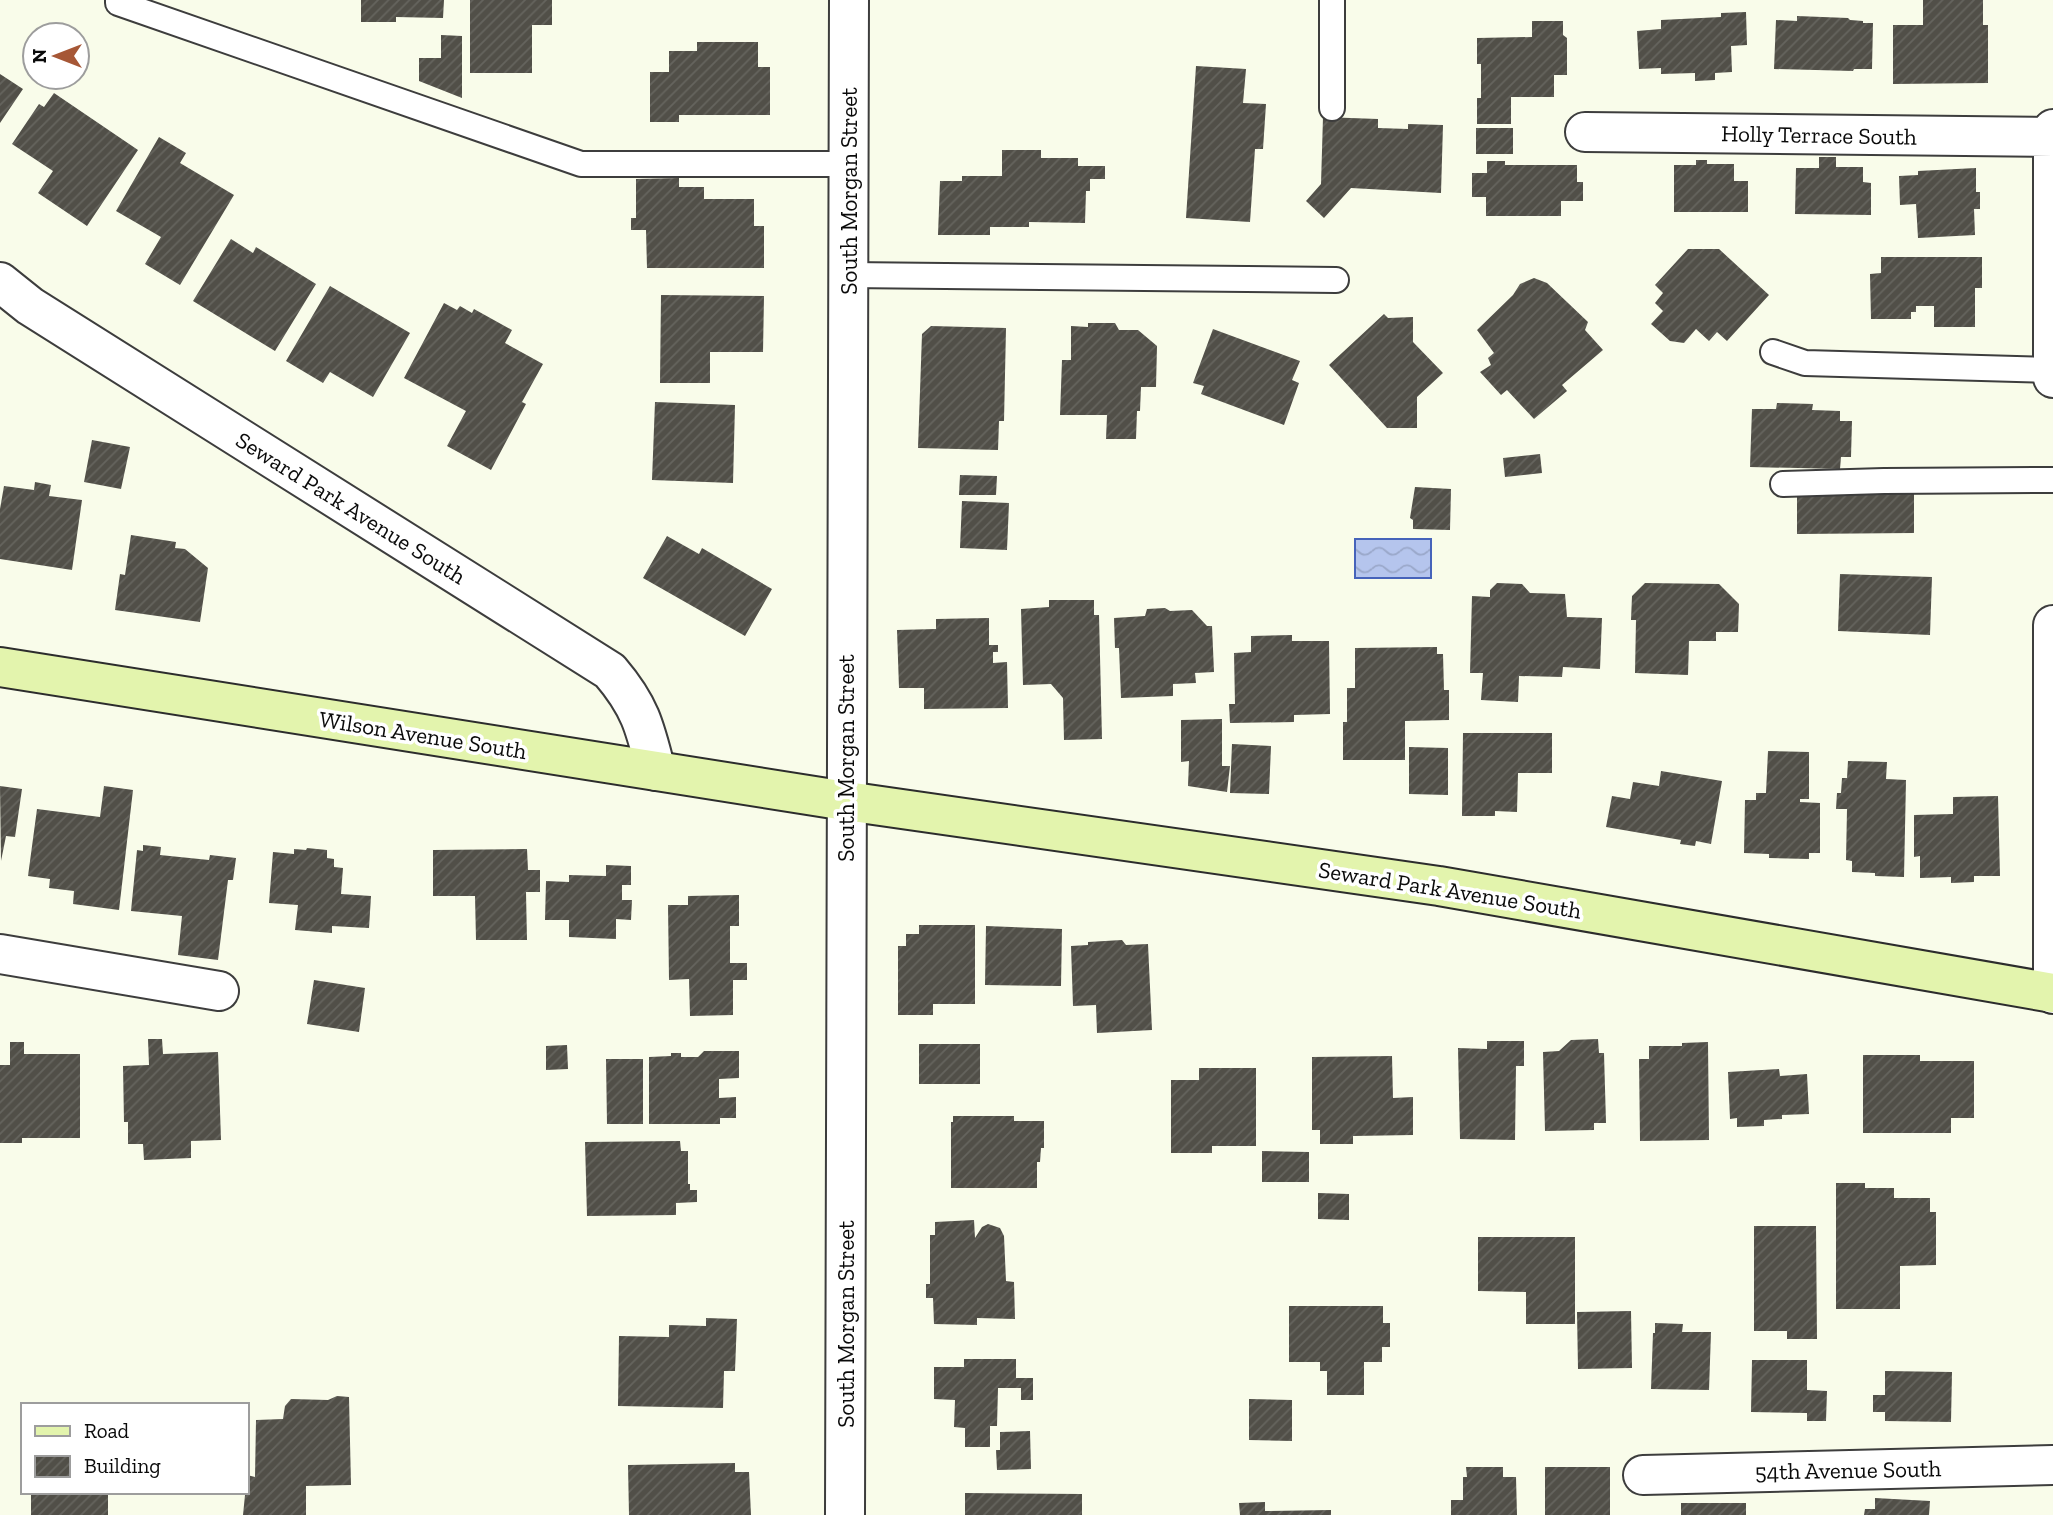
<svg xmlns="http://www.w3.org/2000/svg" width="2053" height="1515" font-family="'Zilla Slab',serif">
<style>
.water{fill:url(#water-waves);stroke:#4663ba;stroke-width:2}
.building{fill:url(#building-hatch)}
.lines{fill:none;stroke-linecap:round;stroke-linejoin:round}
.service-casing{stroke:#3d3d3d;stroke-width:28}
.minor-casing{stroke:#3d3d3d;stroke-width:42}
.tertiary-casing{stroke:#3d3d3d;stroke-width:42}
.secondary-casing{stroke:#2c2c2c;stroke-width:42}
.service{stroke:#fff;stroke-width:24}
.minor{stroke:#fff;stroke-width:38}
.tertiary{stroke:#fff;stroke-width:38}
.secondary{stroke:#e3f4ad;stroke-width:38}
.labels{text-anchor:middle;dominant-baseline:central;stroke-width:7;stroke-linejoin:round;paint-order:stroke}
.street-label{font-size:23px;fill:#0a0a0a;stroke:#fff}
</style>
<defs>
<pattern id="water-waves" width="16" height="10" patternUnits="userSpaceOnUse" patternTransform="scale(1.75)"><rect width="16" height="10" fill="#b5c5ed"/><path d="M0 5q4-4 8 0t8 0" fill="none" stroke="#9aa8ca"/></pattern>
<pattern id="building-hatch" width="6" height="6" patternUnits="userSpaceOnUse" patternTransform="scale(1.75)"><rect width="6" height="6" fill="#514f48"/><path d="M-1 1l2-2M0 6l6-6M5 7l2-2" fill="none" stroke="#65645e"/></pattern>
</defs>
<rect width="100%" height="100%" fill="#f9fcea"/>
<!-- water -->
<path class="water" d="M 1355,539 L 1431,539 L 1431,578 L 1355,578 Z"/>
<!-- building -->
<path class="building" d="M 361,0 L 444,0 L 443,18 L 396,17 L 396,22 L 361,22 Z
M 470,0 L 552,0 L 552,25 L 532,25 L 532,73 L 470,73 Z
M 1923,0 L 1983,0 L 1983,25 L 1988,25 L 1988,83 L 1893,84 L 1893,25 L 1923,25 Z
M 1746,12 L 1747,45 L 1731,46 L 1732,72 L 1715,73 L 1715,80 L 1695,81 L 1695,73 L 1661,74 L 1661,68 L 1639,69 L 1637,31 L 1661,29 L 1661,20 L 1721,17 L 1721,13 Z
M 1797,16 L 1848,18 L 1850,20 L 1863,21 L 1863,23 L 1873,23 L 1872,69 L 1854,69 L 1853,71 L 1774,69 L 1776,20 L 1797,21 Z
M 1532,21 L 1563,21 L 1563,35 L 1567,38 L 1567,75 L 1554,75 L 1554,97 L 1511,97 L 1511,124 L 1477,124 L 1477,98 L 1481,98 L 1481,64 L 1477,64 L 1477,38 L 1532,37 Z
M 441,35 L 462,36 L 462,98 L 419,81 L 419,58 L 441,58 Z
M 697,42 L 758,42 L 758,67 L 770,67 L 770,115 L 679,115 L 679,122 L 650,122 L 650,72 L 669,72 L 669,51 L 697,51 Z
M 1196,66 L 1246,69 L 1243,103 L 1266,104 L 1263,149 L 1255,149 L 1250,222 L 1186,218 Z
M 0,74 L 23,89 L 0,123 Z
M 54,93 L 138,150 L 87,226 L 38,193 L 53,171 L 12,144 L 39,104 L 44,107 Z
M 1323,117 L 1378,119 L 1378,128 L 1408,129 L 1408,124 L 1443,125 L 1441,193 L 1351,188 L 1324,218 L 1306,201 L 1321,184 Z
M 1476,128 L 1513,128 L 1513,154 L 1476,154 Z
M 159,137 L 186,153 L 180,163 L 234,195 L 180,285 L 145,264 L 161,237 L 116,211 Z
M 1002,150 L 1041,150 L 1041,158 L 1078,158 L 1078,166 L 1105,166 L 1105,179 L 1090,179 L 1090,191 L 1086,191 L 1085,223 L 1029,222 L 1029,227 L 990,227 L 990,235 L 938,235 L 940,181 L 962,181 L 962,176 L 1002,176 Z
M 1819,157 L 1836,157 L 1836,167 L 1863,167 L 1863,182 L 1871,183 L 1871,215 L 1795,214 L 1796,168 L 1819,168 Z
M 1696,160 L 1707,160 L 1707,164 L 1734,164 L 1734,181 L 1748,181 L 1748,212 L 1674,212 L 1674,165 L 1696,165 Z
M 1487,161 L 1505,161 L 1505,165 L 1577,165 L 1577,182 L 1583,182 L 1583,201 L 1561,201 L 1561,216 L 1486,216 L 1486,197 L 1472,197 L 1472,173 L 1487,173 Z
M 1976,168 L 1976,192 L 1980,192 L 1980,209 L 1974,209 L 1975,235 L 1918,238 L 1916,204 L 1900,205 L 1899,176 L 1918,175 L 1918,171 Z
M 679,178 L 679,187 L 704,187 L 704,199 L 754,199 L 754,226 L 764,226 L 764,268 L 647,268 L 646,230 L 631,230 L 631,218 L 636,218 L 636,179 Z
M 231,239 L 253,253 L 256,247 L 316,284 L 275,351 L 193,301 Z
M 1688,249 L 1719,249 L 1769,295 L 1727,341 L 1717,332 L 1709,341 L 1696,329 L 1684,343 L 1670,341 L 1651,324 L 1663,311 L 1655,303 L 1663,293 L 1655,285 Z
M 1881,257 L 1982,257 L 1982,288 L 1975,288 L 1975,327 L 1934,327 L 1934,306 L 1916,306 L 1916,312 L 1911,312 L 1911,319 L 1871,319 L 1870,274 L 1881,273 Z
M 1534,278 L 1547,283 L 1588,322 L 1585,330 L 1603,350 L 1562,385 L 1567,391 L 1534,419 L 1507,390 L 1501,395 L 1480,372 L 1491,365 L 1488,358 L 1494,353 L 1477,330 L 1513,295 L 1520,284 Z
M 330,286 L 410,333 L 373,397 L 330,372 L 323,383 L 286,361 Z
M 661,295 L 764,296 L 763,352 L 710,352 L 710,383 L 660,383 Z
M 444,303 L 457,310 L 460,306 L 472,313 L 474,309 L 512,330 L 505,343 L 543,364 L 522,402 L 526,404 L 491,470 L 447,446 L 466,411 L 404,378 Z
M 1384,314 L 1388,318 L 1413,317 L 1413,342 L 1443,373 L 1417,397 L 1417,428 L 1387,428 L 1329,365 Z
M 1088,323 L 1115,323 L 1119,330 L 1138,330 L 1157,346 L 1156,387 L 1141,387 L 1140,411 L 1137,411 L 1136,439 L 1106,439 L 1107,415 L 1060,415 L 1062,360 L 1071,360 L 1071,326 L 1088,327 Z
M 931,326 L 1006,328 L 1004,421 L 999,421 L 998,450 L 918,448 L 922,334 Z
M 1213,329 L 1300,361 L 1292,380 L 1299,383 L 1284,425 L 1201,394 L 1204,386 L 1193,383 Z
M 655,402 L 735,405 L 733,483 L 652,480 Z
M 1777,403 L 1813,404 L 1812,410 L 1840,411 L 1840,421 L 1852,421 L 1851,457 L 1841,457 L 1840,469 L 1750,467 L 1752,409 L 1776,409 Z
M 92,440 L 130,447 L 121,489 L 84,482 Z
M 1540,454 L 1542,473 L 1505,477 L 1503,458 Z
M 960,475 L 997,476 L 996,495 L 959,495 Z
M 35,482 L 51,485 L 49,496 L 82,500 L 72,570 L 0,559 L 0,509 L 4,486 L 34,490 Z
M 1914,484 L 1914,533 L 1797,534 L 1797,486 Z
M 1415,487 L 1451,489 L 1450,530 L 1413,529 L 1413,520 L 1410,518 Z
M 962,501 L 1009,503 L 1007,550 L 960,548 Z
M 131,535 L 176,542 L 175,548 L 185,549 L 208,568 L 200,622 L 115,610 L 120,574 L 125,575 Z
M 667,536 L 699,554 L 702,548 L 772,589 L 745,636 L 643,578 Z
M 1840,574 L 1932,577 L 1930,635 L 1838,631 Z
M 1497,583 L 1522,584 L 1530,593 L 1565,594 L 1567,617 L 1602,618 L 1600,669 L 1563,667 L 1562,677 L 1519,676 L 1518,702 L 1481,700 L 1483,673 L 1470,673 L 1472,596 L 1490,597 L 1490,590 Z
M 1645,583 L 1719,584 L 1739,604 L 1738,632 L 1716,632 L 1716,641 L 1689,641 L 1688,675 L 1635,673 L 1636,620 L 1631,620 L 1632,596 Z
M 1049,600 L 1094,600 L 1094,615 L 1099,615 L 1102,739 L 1064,740 L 1063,698 L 1051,684 L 1023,685 L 1021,609 L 1049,607 Z
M 1165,608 L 1170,611 L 1192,610 L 1207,626 L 1212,626 L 1214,672 L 1195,673 L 1196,683 L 1173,684 L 1173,696 L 1121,698 L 1119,648 L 1115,648 L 1114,618 L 1145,616 L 1147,609 Z
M 989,618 L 989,645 L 998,645 L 998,652 L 993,652 L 993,663 L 1007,662 L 1008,708 L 924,709 L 924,688 L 899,688 L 897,630 L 936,629 L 936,619 Z
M 1292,635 L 1292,641 L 1329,641 L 1330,714 L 1294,715 L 1294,722 L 1230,723 L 1229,704 L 1235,704 L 1234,653 L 1251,652 L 1251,636 Z
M 1437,647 L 1437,654 L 1443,654 L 1444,690 L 1449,690 L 1449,720 L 1405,721 L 1405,760 L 1343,760 L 1343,722 L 1347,722 L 1347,688 L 1355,688 L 1355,648 Z
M 1222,719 L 1222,766 L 1230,766 L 1227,792 L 1188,786 L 1189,761 L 1181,762 L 1181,720 Z
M 1463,733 L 1552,733 L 1552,773 L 1518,773 L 1517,812 L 1495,811 L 1495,816 L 1462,816 Z
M 1232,744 L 1271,746 L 1269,794 L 1230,793 Z
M 1409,747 L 1448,748 L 1448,795 L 1409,794 Z
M 1768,751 L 1809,752 L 1809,799 L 1800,799 L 1800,802 L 1820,803 L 1820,853 L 1809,853 L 1809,859 L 1769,858 L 1769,854 L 1744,853 L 1745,800 L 1756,800 L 1756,793 L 1766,793 Z
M 1848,761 L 1887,762 L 1886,779 L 1906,780 L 1904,877 L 1875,876 L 1875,873 L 1852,872 L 1852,861 L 1846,860 L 1847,809 L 1836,809 L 1837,793 L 1841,793 L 1842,778 L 1847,778 Z
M 1661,771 L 1722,781 L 1711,844 L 1696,841 L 1695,846 L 1680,844 L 1681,840 L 1606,827 L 1612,796 L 1630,799 L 1633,782 L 1659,786 Z
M 0,786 L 22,789 L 15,837 L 6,836 L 1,861 Z
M 104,786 L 133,790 L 119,910 L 73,904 L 74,891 L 49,888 L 50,879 L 28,876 L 37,809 L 100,817 Z
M 1998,796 L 2000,876 L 1974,876 L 1974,882 L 1951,883 L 1951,877 L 1920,878 L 1920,856 L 1914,857 L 1914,815 L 1953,814 L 1953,797 Z
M 143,845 L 161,847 L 160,855 L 209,860 L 210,855 L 236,858 L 233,880 L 228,880 L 218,960 L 178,955 L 182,916 L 131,911 L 137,850 L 143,851 Z
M 307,848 L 327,850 L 327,858 L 334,859 L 334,867 L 343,868 L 341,894 L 371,896 L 369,928 L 332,926 L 332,933 L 295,930 L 298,905 L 269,903 L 273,852 L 294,854 L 294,849 L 306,850 Z
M 527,849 L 528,870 L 540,870 L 540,892 L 526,892 L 527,940 L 476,940 L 475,896 L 433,896 L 433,850 Z
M 606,865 L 631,866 L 631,885 L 622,885 L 622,900 L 632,900 L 631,920 L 616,919 L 616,939 L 569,937 L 569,920 L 545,920 L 546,881 L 569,882 L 569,875 L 606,876 Z
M 739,895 L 739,926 L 730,926 L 730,963 L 747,963 L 747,980 L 733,980 L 733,1015 L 690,1016 L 689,979 L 669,980 L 668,905 L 688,905 L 688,896 Z
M 919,925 L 975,925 L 975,1004 L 933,1004 L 933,1015 L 898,1015 L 898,946 L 906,946 L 906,934 L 919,934 Z
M 986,926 L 1062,929 L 1061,986 L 985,985 Z
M 1122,940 L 1126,945 L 1148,944 L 1152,1030 L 1097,1033 L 1096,1005 L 1073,1006 L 1071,946 L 1088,945 L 1088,942 Z
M 314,980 L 365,988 L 359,1032 L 307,1024 Z
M 148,1039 L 162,1039 L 163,1054 L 218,1052 L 221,1140 L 191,1141 L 191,1158 L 144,1160 L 143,1144 L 128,1144 L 128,1122 L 124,1122 L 123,1066 L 149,1065 Z
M 1598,1039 L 1599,1053 L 1604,1053 L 1606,1123 L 1594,1123 L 1594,1130 L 1545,1131 L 1543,1052 L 1559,1051 L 1571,1040 Z
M 1487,1041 L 1524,1041 L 1524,1066 L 1516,1066 L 1515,1140 L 1460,1139 L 1458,1048 L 1487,1049 Z
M 10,1042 L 24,1042 L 24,1054 L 80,1054 L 80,1138 L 22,1138 L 22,1143 L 0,1143 L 0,1065 L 10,1065 Z
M 1708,1042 L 1709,1140 L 1640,1141 L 1639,1059 L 1649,1059 L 1649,1046 L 1682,1046 L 1682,1043 Z
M 919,1044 L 980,1044 L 980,1084 L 919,1084 Z
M 567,1045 L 568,1069 L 546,1070 L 546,1046 Z
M 704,1051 L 739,1051 L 739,1078 L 719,1079 L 719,1098 L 736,1097 L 736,1118 L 720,1118 L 720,1124 L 649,1124 L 649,1057 L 671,1056 L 671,1053 L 681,1053 L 681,1057 L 698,1057 Z
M 1863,1055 L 1920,1055 L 1920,1061 L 1974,1061 L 1974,1118 L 1951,1118 L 1951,1133 L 1863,1133 Z
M 1392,1056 L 1393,1098 L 1413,1097 L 1413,1135 L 1353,1136 L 1353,1144 L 1320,1144 L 1320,1130 L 1312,1130 L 1312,1057 Z
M 606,1059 L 643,1059 L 643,1124 L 607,1124 Z
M 1199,1068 L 1256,1068 L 1256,1146 L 1212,1146 L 1212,1153 L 1171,1153 L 1171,1080 L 1199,1080 Z
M 1779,1069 L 1780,1076 L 1807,1074 L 1809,1114 L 1782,1115 L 1782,1119 L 1764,1120 L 1764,1126 L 1737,1127 L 1737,1118 L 1730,1119 L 1728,1072 Z
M 953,1116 L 1014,1116 L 1014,1121 L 1044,1121 L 1044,1148 L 1041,1148 L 1040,1162 L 1037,1162 L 1037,1188 L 951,1188 L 951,1122 L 953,1122 Z
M 680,1141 L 681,1151 L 688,1151 L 688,1184 L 690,1184 L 690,1190 L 697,1190 L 697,1202 L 676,1203 L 676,1215 L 587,1216 L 585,1142 Z
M 1262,1151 L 1309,1152 L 1309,1182 L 1262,1182 Z
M 1836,1183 L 1865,1183 L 1865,1188 L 1894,1188 L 1894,1198 L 1930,1198 L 1930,1212 L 1936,1212 L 1936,1265 L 1900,1266 L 1900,1309 L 1836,1309 Z
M 1318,1193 L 1349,1194 L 1349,1220 L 1318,1219 Z
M 974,1220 L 975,1238 L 982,1227 L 988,1224 L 1000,1228 L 1004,1236 L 1006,1281 L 1014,1282 L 1015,1319 L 977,1318 L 977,1325 L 934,1324 L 933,1298 L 926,1298 L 926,1284 L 930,1284 L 930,1235 L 935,1235 L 935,1222 Z
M 1754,1226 L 1816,1226 L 1817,1339 L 1787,1339 L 1787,1331 L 1754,1331 Z
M 1478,1237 L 1575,1237 L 1575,1324 L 1526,1324 L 1526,1292 L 1478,1291 Z
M 1289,1306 L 1383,1306 L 1383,1323 L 1390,1323 L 1390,1347 L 1382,1347 L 1382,1362 L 1364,1362 L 1364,1395 L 1327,1395 L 1327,1371 L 1320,1371 L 1320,1362 L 1289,1362 Z
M 1631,1311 L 1632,1368 L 1578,1369 L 1577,1312 Z
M 706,1318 L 737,1319 L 735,1371 L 724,1371 L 723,1408 L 618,1406 L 619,1336 L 669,1337 L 669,1325 L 706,1326 Z
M 1655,1323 L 1683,1324 L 1682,1332 L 1711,1332 L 1709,1390 L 1651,1389 L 1653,1333 L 1655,1333 Z
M 964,1359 L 1016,1359 L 1016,1378 L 1033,1378 L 1033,1400 L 1021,1400 L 1021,1388 L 998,1388 L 997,1426 L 990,1426 L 990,1447 L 965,1447 L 965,1428 L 954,1427 L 955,1400 L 934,1399 L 934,1367 L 964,1367 Z
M 1752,1360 L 1807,1360 L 1807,1390 L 1827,1391 L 1826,1421 L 1807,1421 L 1807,1413 L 1751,1412 Z
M 1885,1371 L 1952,1372 L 1951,1422 L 1885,1421 L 1885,1412 L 1873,1412 L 1873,1395 L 1885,1395 Z
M 337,1396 L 349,1397 L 351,1485 L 306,1486 L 306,1515 L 243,1515 L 247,1475 L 255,1477 L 256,1420 L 283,1419 L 285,1406 L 291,1399 L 328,1400 Z
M 1249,1399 L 1292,1400 L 1292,1441 L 1249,1440 Z
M 1030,1431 L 1031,1469 L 997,1470 L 996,1450 L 1000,1450 L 1000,1432 Z
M 735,1463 L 735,1472 L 749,1472 L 751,1515 L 629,1515 L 628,1465 Z
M 1466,1467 L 1503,1467 L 1503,1477 L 1516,1477 L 1517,1515 L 1451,1515 L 1451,1500 L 1463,1500 L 1463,1477 L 1467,1477 Z
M 1545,1467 L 1610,1467 L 1610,1515 L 1545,1515 Z
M 31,1492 L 108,1493 L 108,1515 L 31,1515 Z
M 965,1493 L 1082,1494 L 1082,1515 L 965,1515 Z
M 1875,1498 L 1930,1501 L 1929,1515 L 1864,1515 L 1865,1509 L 1875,1509 Z
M 1265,1502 L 1265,1511 L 1331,1510 L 1331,1515 L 1240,1515 L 1239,1503 Z
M 1681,1503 L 1746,1503 L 1746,1515 L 1681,1515 Z"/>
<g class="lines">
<defs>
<path id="service" d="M 118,0 L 118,3 L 581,164 L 849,164
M 1332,0 L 1332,108
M 848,275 L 1336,280
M 1773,352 L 1805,363 L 2053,370
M 1783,484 L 1884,481 L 2053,480"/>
<path id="minor" d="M 2053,129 L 2053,378
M 1585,132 L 2053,137
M 2053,625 L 2053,994
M 0,954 L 219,991
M 1643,1475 L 2053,1465
M 845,1515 L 849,0"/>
<path id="tertiary" d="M 0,282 L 30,306 L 610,671 C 640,706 645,727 656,771"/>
<path id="secondary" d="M 0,667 L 846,801 L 1439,886 L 2053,993"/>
</defs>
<!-- service casing -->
<use href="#service" class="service-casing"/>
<!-- minor casing -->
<use href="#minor" class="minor-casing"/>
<!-- tertiary casing -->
<use href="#tertiary" class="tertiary-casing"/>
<!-- secondary casing -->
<use href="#secondary" class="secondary-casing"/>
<!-- service -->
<use href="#service" class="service"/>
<!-- minor -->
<use href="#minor" class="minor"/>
<!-- tertiary -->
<use href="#tertiary" class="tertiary"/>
<!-- secondary -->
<use href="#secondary" class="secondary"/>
</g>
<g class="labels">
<!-- street labels -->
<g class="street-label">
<text transform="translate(1819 135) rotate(1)">Holly Terrace South</text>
<text transform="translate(849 191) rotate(-90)">South Morgan Street</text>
<text transform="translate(351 508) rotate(32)">Seward Park Avenue South</text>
<text transform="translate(423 735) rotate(9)">Wilson Avenue South</text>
<text transform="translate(846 758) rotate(-90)">South Morgan Street</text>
<text transform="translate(1450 890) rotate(9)">Seward Park Avenue South</text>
<text transform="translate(846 1324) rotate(-90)">South Morgan Street</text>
<text transform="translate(1848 1470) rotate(-1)">54th Avenue South</text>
</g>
</g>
<!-- legend -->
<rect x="21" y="1403" width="228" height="91" fill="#ffffff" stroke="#9d9d9d" stroke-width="2"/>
<rect x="35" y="1426" width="35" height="10" fill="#e3f4ad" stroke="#9d9d9d" stroke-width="2"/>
<text x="84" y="1438" font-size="21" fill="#0a0a0a">Road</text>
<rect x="35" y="1456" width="35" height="21" fill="url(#building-hatch)" stroke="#9d9d9d" stroke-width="2"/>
<text x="84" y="1473" font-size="21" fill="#0a0a0a">Building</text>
<!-- north arrow -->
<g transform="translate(56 56) rotate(270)"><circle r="33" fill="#ffffff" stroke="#9d9d9d" stroke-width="2"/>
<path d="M0-5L12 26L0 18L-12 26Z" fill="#a65736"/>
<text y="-10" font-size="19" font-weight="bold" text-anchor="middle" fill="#0a0a0a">N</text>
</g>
</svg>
